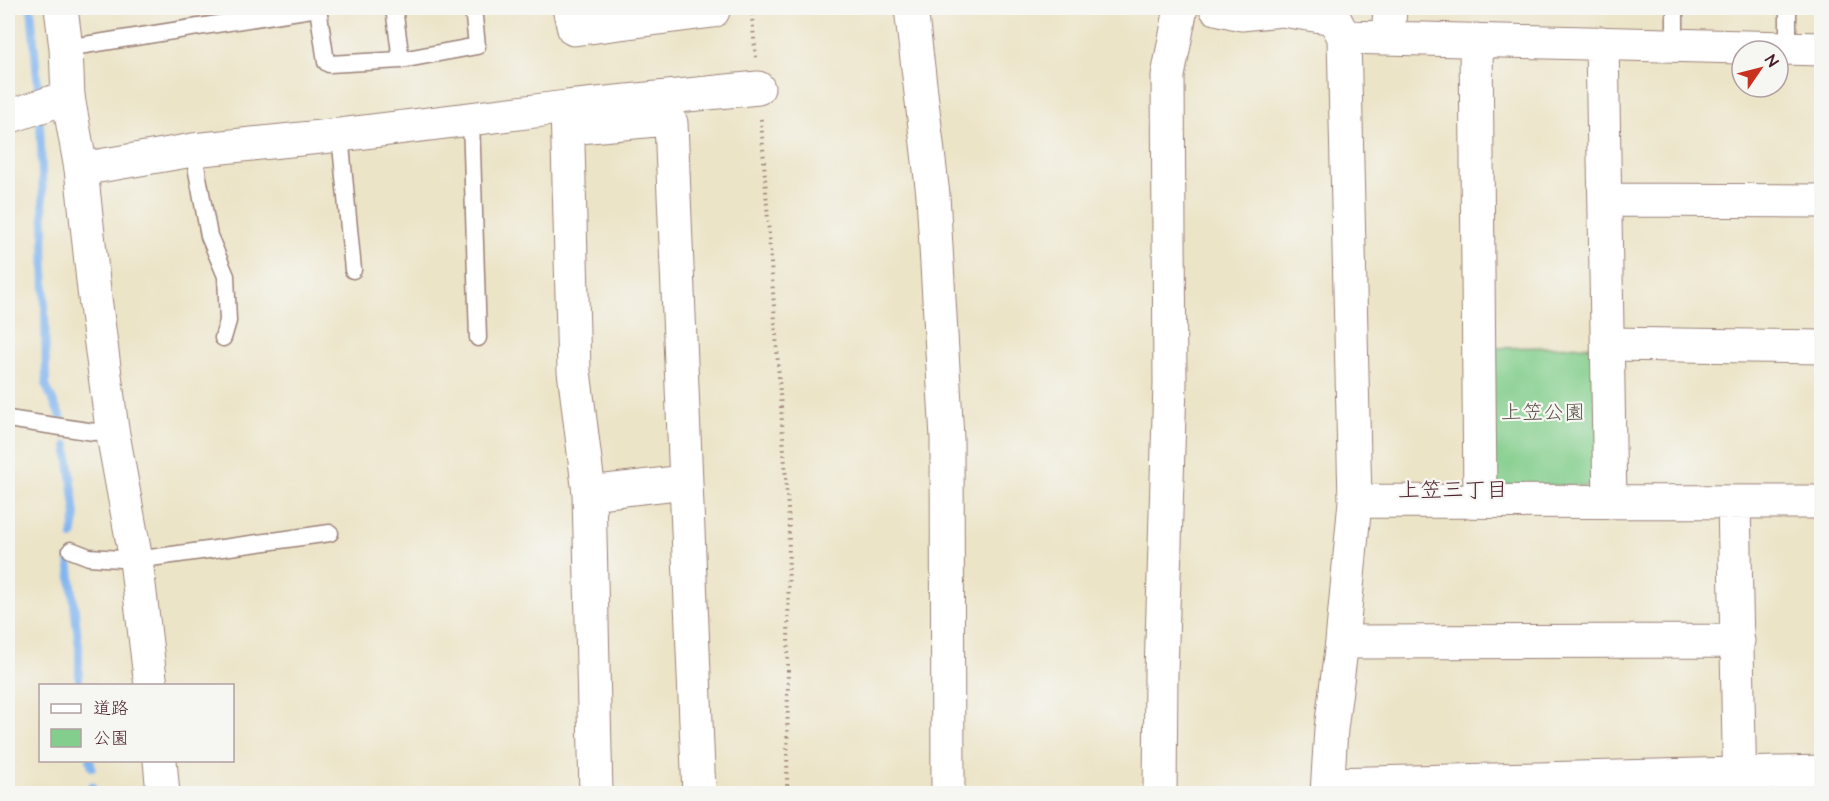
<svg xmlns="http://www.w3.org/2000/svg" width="1829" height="801" font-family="'Architects Daughter','Klee One',sans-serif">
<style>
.green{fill:#83ce8c;stroke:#66765c;stroke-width:1.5}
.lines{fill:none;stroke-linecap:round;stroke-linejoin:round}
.stream{stroke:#81b5ef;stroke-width:8}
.service-casing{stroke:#9b8279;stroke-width:19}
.minor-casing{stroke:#9b8279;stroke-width:35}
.tertiary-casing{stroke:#9b8279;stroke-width:35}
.path{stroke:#9b8279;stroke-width:4;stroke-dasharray:1.5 4.5;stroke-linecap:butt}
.service{stroke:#fff;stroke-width:16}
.minor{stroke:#fff;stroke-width:33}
.tertiary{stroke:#fff;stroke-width:33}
.labels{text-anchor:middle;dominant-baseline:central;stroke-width:4.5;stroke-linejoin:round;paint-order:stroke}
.park-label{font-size:21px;fill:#5b5448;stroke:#f6f6f2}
.neighbourhood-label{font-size:22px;fill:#4a1f2b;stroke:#f6f6f2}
</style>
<rect width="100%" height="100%" fill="#f6f6f2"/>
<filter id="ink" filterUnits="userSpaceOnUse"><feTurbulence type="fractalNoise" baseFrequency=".0167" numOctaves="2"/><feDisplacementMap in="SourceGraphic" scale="12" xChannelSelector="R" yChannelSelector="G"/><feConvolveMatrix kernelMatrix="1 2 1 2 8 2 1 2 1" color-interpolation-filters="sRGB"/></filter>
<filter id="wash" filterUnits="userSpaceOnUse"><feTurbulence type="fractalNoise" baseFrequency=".008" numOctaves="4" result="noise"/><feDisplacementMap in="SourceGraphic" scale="24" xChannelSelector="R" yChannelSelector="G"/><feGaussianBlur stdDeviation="1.35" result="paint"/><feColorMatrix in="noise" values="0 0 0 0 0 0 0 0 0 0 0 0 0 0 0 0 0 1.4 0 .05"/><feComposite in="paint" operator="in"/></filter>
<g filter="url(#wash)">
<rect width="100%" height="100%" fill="#ece4c7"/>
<!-- green -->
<path class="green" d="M 1596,346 L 1600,476 L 1593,486 L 1494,485 L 1488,348 Z"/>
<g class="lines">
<!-- stream -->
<path class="stream" d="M 31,8 L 38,88
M 40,123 L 44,224 L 46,386 L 62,420
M 67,445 L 76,515 L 72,536
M 69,560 L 79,647 L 79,686
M 90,760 L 92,767
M 88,794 L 92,786"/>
</g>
</g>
<g filter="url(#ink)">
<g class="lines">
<defs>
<path id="service" d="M 394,8 L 401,60
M 1788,8 L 1788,48
M 1675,45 L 1675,8
M 66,48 L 318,8 L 326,62 L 329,64 L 401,60 L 477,46 L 473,8
M 471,119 L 478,338
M 340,135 L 353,270
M 193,150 L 209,236 L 226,276 L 228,321 L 223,338
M 8,419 L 94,432 L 112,429
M 71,550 L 89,557 L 136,560 L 330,533"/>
<path id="minor" d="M 61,8 L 66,48 L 68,97 L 81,169 L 94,290 L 112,429 L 136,560 L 151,686
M 569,8 L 574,29 L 713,11 L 713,8
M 1216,8 L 1241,14 L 1282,10 L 1334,18 L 1344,37 L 1355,501 L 1342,642 L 1331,729 L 1327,794
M 1344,37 L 1822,49
M 1388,38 L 1390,8
M 1476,40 L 1480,501
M 1602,43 L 1610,502
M 567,107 L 574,371 L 589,493 L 596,794
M 568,128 L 667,119 L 671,123 L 699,794
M 81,169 L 193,150 L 340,135 L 567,107 L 758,88
M 1605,200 L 1822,201
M 1608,344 L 1822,347
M 589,493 L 685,482
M 1355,501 L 1822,502
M 1734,502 L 1740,794
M 1342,642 L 1738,641
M 160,760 L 163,794
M 1329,784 L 1822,772
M 1160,794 L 1161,673 L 1170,384 L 1168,76 L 1181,8"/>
<path id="tertiary" d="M 911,8 L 933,195 L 947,438 L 948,794
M 8,117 L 68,97"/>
</defs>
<!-- service casing -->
<use href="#service" class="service-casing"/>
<!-- minor casing -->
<use href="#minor" class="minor-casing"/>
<!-- tertiary casing -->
<use href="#tertiary" class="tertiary-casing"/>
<!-- path -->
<path class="path" d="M 751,8 L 756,58
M 761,119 L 789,523 L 787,794"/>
<!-- service -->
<use href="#service" class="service"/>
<!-- minor -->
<use href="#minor" class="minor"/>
<!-- tertiary -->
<use href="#tertiary" class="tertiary"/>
</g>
</g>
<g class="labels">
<!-- park labels -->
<g class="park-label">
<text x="1543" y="412">上笠公園</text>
</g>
<!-- neighbourhood labels -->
<g class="neighbourhood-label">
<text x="1453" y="490">上笠三丁目</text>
</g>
</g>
<!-- margin -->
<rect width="1829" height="801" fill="none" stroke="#f6f6f2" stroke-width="30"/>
<!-- legend -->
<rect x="39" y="684" width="195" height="78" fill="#f6f6f2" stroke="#b1a0a2" stroke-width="1.5"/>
<rect x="51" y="704" width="30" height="9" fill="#ffffff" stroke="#b1a0a2" stroke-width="1.5"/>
<text x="93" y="714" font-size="18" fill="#4a1f2b">道路</text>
<rect x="51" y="729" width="30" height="18" fill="#83ce8c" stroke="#b1a0a2" stroke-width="1.5"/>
<text x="93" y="744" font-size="18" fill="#4a1f2b">公園</text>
<!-- north arrow -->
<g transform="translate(1760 69) rotate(55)"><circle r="28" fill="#f6f6f2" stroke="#b1a0a2" stroke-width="1.5"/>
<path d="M0-4.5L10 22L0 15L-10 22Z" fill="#c8321e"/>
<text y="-9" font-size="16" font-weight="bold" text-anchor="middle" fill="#4a1f2b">N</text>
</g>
</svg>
